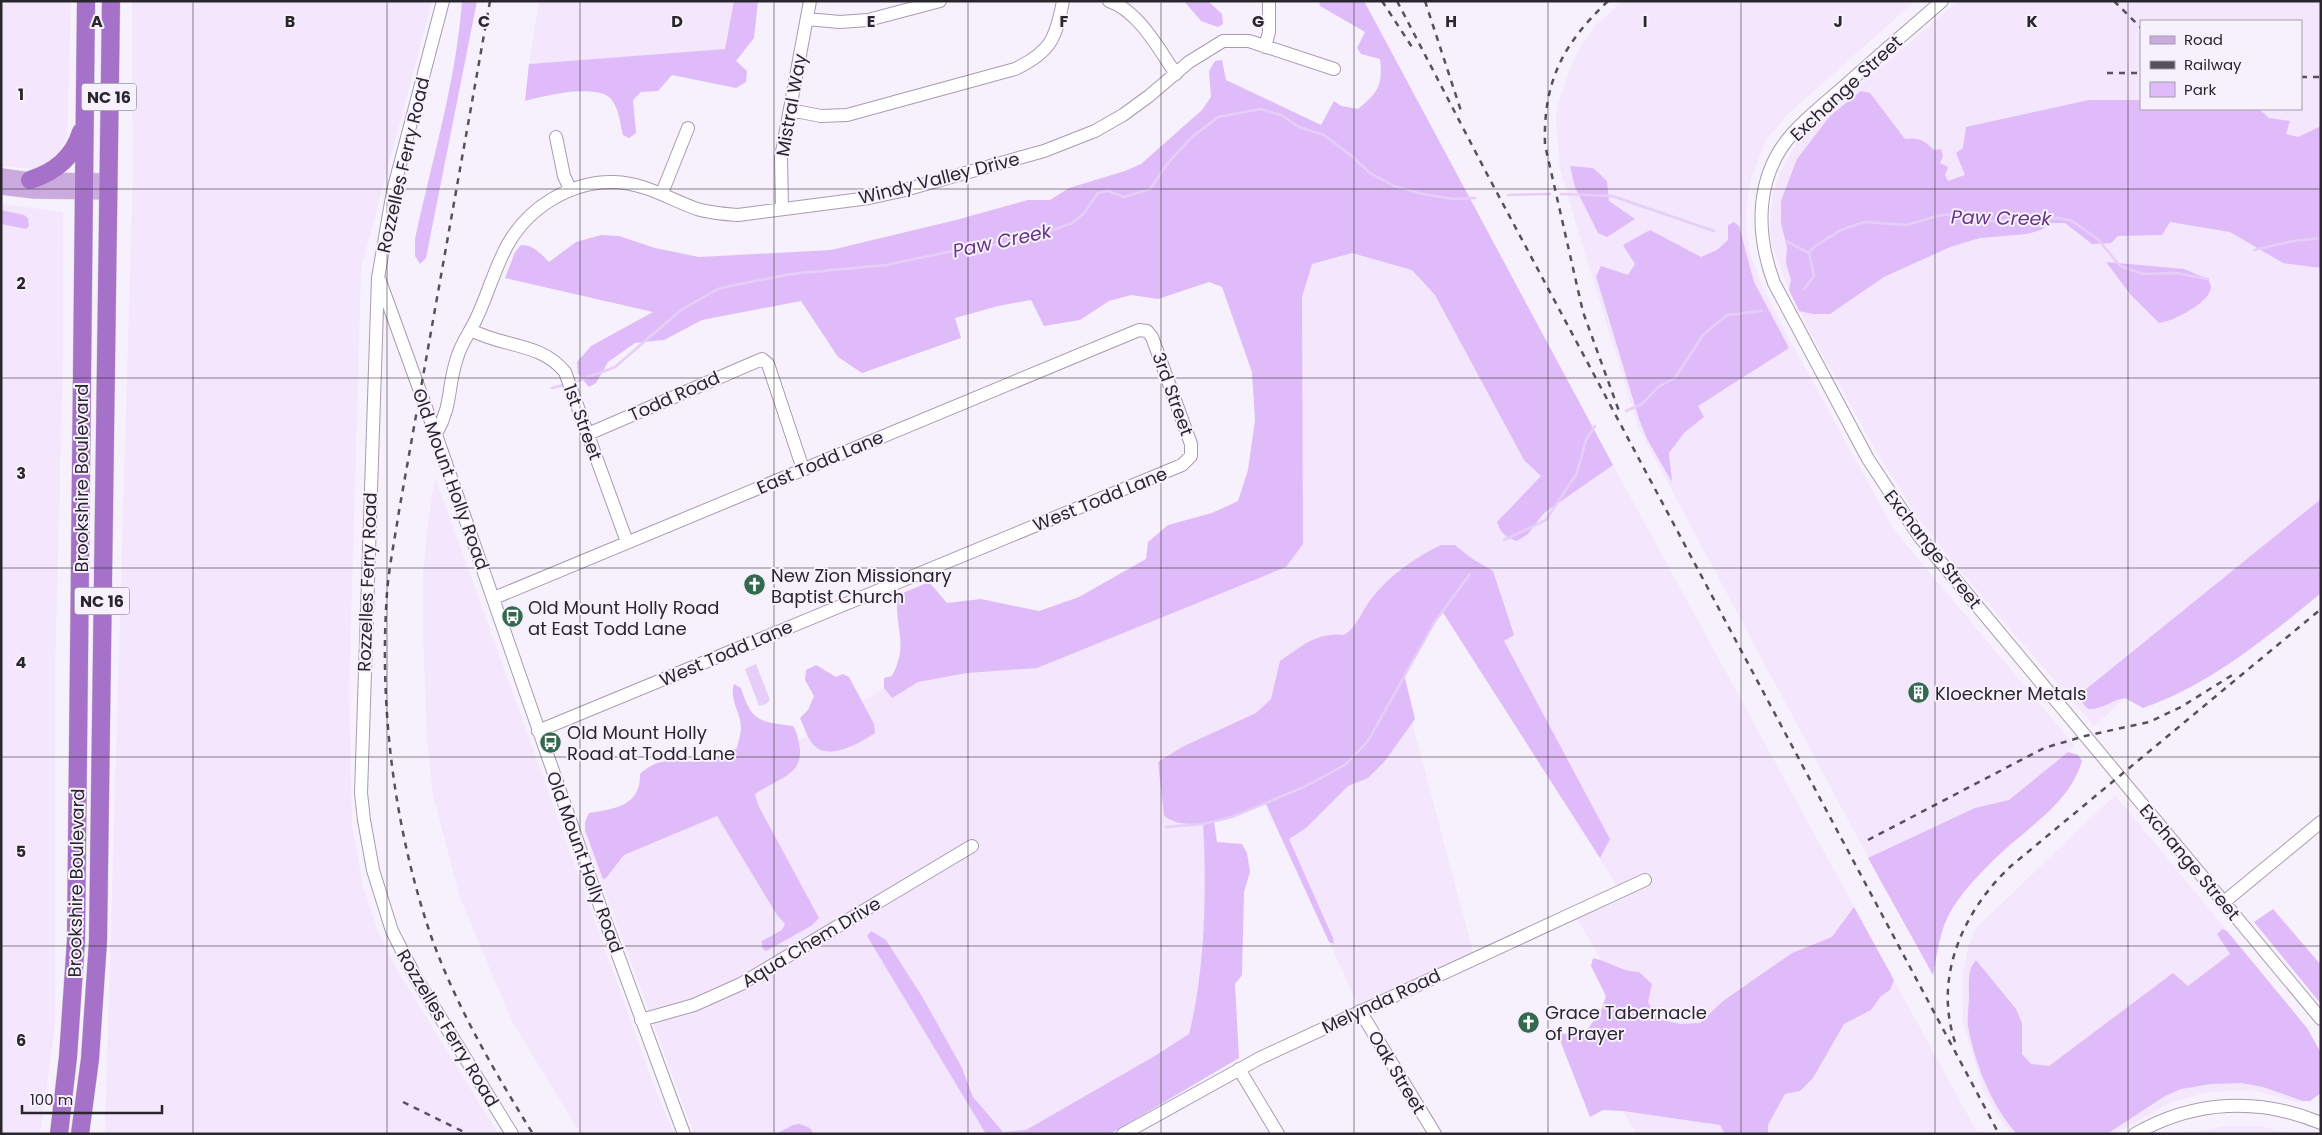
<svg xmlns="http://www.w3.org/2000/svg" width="2322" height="1135" font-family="Poppins,sans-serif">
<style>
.built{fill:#f3e6fd;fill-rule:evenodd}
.green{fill:#dfbcf9}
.water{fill:#e6cef9}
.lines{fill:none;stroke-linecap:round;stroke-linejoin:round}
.stream{stroke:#e6cef9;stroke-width:2.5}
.minor-casing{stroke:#a89cb1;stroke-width:14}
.major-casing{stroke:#d4d4d5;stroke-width:16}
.highway-casing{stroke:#d4d4d5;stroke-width:19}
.minor{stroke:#fff;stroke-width:12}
.major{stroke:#caaadf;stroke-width:15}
.highway{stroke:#a671c9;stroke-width:18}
.rail{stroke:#56515a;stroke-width:2.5;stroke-dasharray:6 6;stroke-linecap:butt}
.grid{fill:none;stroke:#2a262e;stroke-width:1;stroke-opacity:0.55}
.labels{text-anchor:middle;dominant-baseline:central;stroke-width:4;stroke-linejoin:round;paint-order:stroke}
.shield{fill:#f7f0fd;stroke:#68636c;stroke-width:1}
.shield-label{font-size:16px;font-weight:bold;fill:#2a262e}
.street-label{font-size:18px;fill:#2a262e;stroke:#f7f0fd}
.poi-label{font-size:18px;fill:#2a262e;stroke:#f7f0fd;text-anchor:start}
.water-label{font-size:19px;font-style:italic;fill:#683587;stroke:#f7f0fd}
.grid-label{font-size:16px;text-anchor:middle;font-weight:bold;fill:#2a262e;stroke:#f7f0fd;stroke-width:4;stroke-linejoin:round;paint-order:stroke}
</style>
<rect width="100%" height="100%" fill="#f7f0fd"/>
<!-- built -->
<path class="built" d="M 9,1 L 71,1 L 67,135 L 58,155 L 42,166 L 32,169 L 1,166 L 1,5 Z
M 132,1 L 432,1 L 361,269 L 349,691 L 352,825 L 363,887 L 379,934 L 398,971 L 498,1134 L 105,1134 L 133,173 Z
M 539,1 L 734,1 L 725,49 L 529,64 Z
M 1623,1 L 1915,1 L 1788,114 L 1766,140 L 1752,175 L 1747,200 L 1746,229 L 1751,256 L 1763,288 L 1786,333 L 1894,530 L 2075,746 L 1890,898 L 1639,429 L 1576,224 L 1560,168 L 1556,116 L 1558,104 L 1569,72 L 1581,46 L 1595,26 Z
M 1958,1 L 2321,1 L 2321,524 L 2094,726 L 1955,565 L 1919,519 L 1879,456 L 1810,332 L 1789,290 L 1772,245 L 1770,224 L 1773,193 L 1780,173 L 1797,143 L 1825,116 ZM 2141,21 L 2301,21 L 2301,109 L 2141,109 Z
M 1,204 L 63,212 L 63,356 L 55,670 L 55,1025 L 40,1134 L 1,1134 Z
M 1371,209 L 1594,449 L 1613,465 L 1978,1134 L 1637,1134 L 1612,1093 L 1594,1114 L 1563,1047 L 1635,1017 L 1577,919 L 1625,898 L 1442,611 L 1401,681 L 1473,952 L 1358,1004 L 1265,804 L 1232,817 L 1211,822 L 1234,1060 L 1110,1134 L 694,1134 L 583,831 L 743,776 L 992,621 L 1029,652 L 1275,538 L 1260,213 Z
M 435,477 L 656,1091 L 674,1134 L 581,1134 L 513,1023 L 460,898 L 433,794 L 427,737 L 423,629 L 423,576 L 428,523 Z
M 2115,795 L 2307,1028 L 2321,1053 L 2321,1093 L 2310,1101 L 2297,1102 L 2252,1090 L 2209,1092 L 2171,1102 L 2114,1134 L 2010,1134 L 1984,1092 L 1963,1023 L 1963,973 L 1968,947 L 1977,927 Z
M 2228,1126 L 2260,1126 L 2291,1134 L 2183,1134 Z"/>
<!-- green -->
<path class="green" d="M 462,1 L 477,1 L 426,258 L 420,264 L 415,256 L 415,239 C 432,160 456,82 462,1 Z
M 734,1 L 758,1 L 754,38 L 736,61 L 747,71 L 746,82 L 736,88 L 672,75 L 658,91 L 641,92 L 633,100 L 636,133 L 629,138 L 623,135 C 620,123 619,108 611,99 C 597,83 543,96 525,101 L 529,64 L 725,49 Z
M 1184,1 L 1208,1 L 1222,14 L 1223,24 L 1218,27 L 1201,21 Z
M 1319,1 L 1364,1 L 1613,465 L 1544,513 L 1528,534 L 1517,541 C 1506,538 1501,533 1497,522 L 1541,476 L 1524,460 L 1435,295 L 1412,270 L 1352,253 L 1312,264 L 1302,297 L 1303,544 L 1286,567 L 1037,668 L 967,673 L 918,682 L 892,698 L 884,688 L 884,678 L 892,676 C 910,642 893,627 898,595 L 929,582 L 947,603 L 981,599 L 1039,611 L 1079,597 L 1146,559 L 1148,542 L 1168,525 L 1212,513 L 1238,501 L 1248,470 L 1255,420 L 1252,372 L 1222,287 L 1209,282 L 1158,299 L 1131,295 L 1109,301 L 1080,320 L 1044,326 L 1031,300 L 998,306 L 955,318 L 961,338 L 862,373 L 838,357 L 801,301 L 702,320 L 664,340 L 635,343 L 608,362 L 596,383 L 589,387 L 578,374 L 577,362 L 591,346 L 653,312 L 505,278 L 515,252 L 521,245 C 534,245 540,253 549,262 L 576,242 L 601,235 L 619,236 L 655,248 L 699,257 L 831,250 L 956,220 L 1028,200 L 1050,200 L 1069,188 L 1125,171 L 1141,164 L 1202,110 L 1211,97 L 1209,71 L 1215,61 L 1222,60 L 1226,80 L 1321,125 L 1334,101 L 1341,106 L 1358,109 C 1378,93 1383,85 1380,59 L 1361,54 L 1357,48 L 1365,32 L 1320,6 Z
M 1861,91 L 1870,93 L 1905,139 C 1919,137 1924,140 1934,150 L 1941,149 L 1943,156 L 1940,163 L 1948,167 L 1945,175 L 1948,181 L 1965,175 L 1956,153 L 1963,148 L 1966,127 L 2089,100 L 2141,100 L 2141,109 L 2259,109 L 2269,118 L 2290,121 L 2286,134 L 2298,137 L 2321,126 L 2321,268 L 2283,263 L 2230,232 L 2170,222 L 2162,235 L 2118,236 L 2111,243 L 2092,244 L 2065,223 L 2052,223 L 2041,230 L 2027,234 L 1980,238 L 1950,247 L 1884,277 L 1830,314 L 1813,314 L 1799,311 L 1789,290 L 1791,280 L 1786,263 L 1787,247 L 1781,223 L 1781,201 L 1797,159 L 1830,116 Z
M 1570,166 L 1593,168 L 1607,181 L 1609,201 L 1635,219 L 1607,237 L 1598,233 L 1575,187 Z
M 1,210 L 24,215 L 28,218 L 29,226 L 26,229 L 1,224 Z
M 1734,222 L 1739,226 L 1754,282 L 1789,348 L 1698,406 L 1704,417 L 1684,433 L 1669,453 L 1672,482 L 1647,439 L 1639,419 L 1596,276 L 1601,266 L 1628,275 L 1635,264 L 1623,245 L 1650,230 L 1701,257 L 1717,250 L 1728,240 L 1728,225 Z
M 2106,262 L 2184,269 L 2208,279 C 2210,284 2212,286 2210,291 C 2206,304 2172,322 2159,323 L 2130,294 Z
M 2321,499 L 2321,593 C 2268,637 2208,686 2143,708 L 2125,698 C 2112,700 2102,710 2088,709 L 2080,700 L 2080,694 Z
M 1441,545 L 1455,545 L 1471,558 L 1493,571 L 1514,635 L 1504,641 L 1610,839 L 1600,858 L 1442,611 L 1404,674 L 1415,719 L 1384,762 L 1368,778 L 1348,786 L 1306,828 L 1289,839 L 1333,938 L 1334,944 L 1329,942 L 1266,804 L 1232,817 L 1214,822 L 1217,842 L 1242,844 L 1247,853 L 1250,872 L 1244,892 L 1242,975 L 1235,984 L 1239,1058 L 1110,1134 L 986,1134 L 867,936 L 871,931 L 886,940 L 923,998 L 961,1066 L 973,1097 L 1003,1132 L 1026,1130 L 1153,1057 L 1189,1034 C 1205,972 1207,888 1203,824 C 1188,824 1177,825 1164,816 L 1158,762 L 1182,747 L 1256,713 L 1271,699 L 1280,661 C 1300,647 1318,631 1344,635 C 1357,627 1362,611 1371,599 C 1390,575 1414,558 1441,545 Z
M 816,665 L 836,677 L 843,674 L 849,677 L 874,724 L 875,733 C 863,741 854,746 840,750 C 813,757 809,739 800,718 L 808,710 L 814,696 L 805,680 L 806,670 Z
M 734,684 L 741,688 C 752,723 760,721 793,726 C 797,733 798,737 799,744 C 806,775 776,779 755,794 L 758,805 L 819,918 L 811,926 L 766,951 L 762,948 L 762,941 L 782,930 L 785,924 L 777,915 L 717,816 L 624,855 L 606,878 L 603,879 L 585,830 L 585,822 L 589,813 C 616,809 641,805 640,774 C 663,753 677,764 704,761 C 716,759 726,754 737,748 C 738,742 741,734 741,728 C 741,712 729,701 734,684 Z
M 2068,752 L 2078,755 L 2082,761 C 2071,798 2039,820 2011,844 C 1989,864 1968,884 1952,909 C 1940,928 1937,954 1933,975 L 1868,858 L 1975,808 L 2009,800 Z
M 1854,907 L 1894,980 L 1890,990 L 1881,996 L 1871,1010 L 1844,1024 L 1813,1078 L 1800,1091 L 1785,1094 L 1768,1125 L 1768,1134 L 1725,1134 L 1720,1125 L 1623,1111 L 1603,1110 L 1590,1117 L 1557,1033 L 1567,1034 L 1575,1028 L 1586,1031 L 1601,1011 L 1606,996 L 1591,966 L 1593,958 C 1611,962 1622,972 1639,972 L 1652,984 L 1648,1002 L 1658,1019 L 1680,1024 L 1700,1023 L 1723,1001 L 1792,953 L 1832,937 Z
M 2273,909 L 2321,965 L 2321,1004 L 2254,922 Z
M 2222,929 L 2227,931 L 2307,1028 L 2321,1053 L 2321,1093 L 2310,1101 L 2303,1101 L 2263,1087 L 2242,1083 L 2211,1084 L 2181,1089 L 2165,1096 L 2107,1134 L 2017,1134 C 1991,1105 1975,1064 1968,1026 C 1967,1017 1969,1006 1969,996 C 1969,982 1967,970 1976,960 L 2016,1009 L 2022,1023 L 2022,1054 L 2031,1064 L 2049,1066 L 2173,973 L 2188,986 L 2230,954 L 2217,934 Z
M 800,1124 L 810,1128 L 813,1134 L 776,1134 L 793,1125 Z"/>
<!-- water -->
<path class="water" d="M 756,664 L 770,700 L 766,704 L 759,706 L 745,669 Z"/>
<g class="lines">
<!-- stream -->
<path class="stream" d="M 1561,194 L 1612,196 L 1714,231
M 1508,195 L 1550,194
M 1786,241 L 1809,253
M 2254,250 L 2293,241 L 2321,238
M 1809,253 L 1815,246 L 1841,230 L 1864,222 L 1907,225 L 1937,216 L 1953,214 L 1992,221 L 2059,218 L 2072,221 L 2098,239 L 2120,266 L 2143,274 L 2176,273 L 2208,279
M 1804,289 L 1814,276 L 1809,253
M 578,381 L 615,367 L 681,310 L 720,288 L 791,274 L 886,265 L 967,248 L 1005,244 L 1043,234 L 1072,223 L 1084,213 L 1098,193 L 1108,191 L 1124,197 L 1150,189 L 1168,163 L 1191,138 L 1218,117 L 1261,109 L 1281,115 L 1299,127 L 1324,135 L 1353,157 L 1370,173 L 1394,186 L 1423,194 L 1453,199 L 1475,198
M 552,388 L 563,385
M 1626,411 L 1642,404 L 1658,387 L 1675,378 L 1703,335 L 1727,315 L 1762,311
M 1504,540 L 1546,520 L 1577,473 L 1586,440 L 1595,426
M 1166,827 L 1203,824 L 1232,817 L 1304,787 L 1345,765 L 1368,741 L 1434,623 L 1470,574"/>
<defs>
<path id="minor" d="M 443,1 L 393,191 L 378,278 L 361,793 L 364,820 L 373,870 L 392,931 L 416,978 L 512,1134
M 1109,1 C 1139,11 1159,50 1176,74
M 1942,1 C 1910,29 1878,56 1847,84 C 1829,100 1809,115 1793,133 C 1755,175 1755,232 1774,283 L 1868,459 L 1919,536 L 2321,1019
M 807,19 L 840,22 L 868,20 L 940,1
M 1265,47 L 1269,32 L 1269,1
M 790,110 L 821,116 L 847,115 L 1015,69 C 1051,52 1056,38 1063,1
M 556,137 L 564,176 L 570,189
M 662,193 L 688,128
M 782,209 L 781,157 L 810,1
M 380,281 L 441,449 L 601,909 L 684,1134
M 471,330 C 505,348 540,342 565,372 L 627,542
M 436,434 C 453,404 447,387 457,358 C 461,343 471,331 477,317 C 488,294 495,267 508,244 C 529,207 571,181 614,182 C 645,183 669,199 697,209 C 710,213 724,214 738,215 L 869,198 L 901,191 L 1044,151 L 1095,131 L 1123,115 L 1149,96 L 1189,62 L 1223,41 L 1249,41 L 1334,69
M 588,434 L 762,359 L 768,364 L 803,469
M 494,598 L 1139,330 L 1147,331 L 1152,337 L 1191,444 L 1191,456 L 1182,465 L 538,731
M 2224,902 L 2321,822
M 1360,1011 L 1435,1134
M 641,1020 L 694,1005 L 741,984 L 972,846
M 1239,1069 L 1278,1134
M 1123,1134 L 1260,1058 L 1645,880
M 2135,1134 C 2194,1100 2259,1097 2321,1123"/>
<path id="major" d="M 1,176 L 30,180 L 108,181
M 1,187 L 34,191 L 108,192"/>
<path id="highway" d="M 30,180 C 55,172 73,158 81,132
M 59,1134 L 68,1057 L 76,940 L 86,1
M 80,1134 L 90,1059 L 98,941 L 111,1"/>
</defs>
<!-- minor casing -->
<use href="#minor" class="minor-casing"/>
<!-- major casing -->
<use href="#major" class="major-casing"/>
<!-- highway casing -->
<use href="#highway" class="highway-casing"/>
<!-- minor -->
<use href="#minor" class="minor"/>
<!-- major -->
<use href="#major" class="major"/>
<!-- highway -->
<use href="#highway" class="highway"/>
<!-- rail -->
<path class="rail" d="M 490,1 L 399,511 C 395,538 389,566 387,593 C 379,707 394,828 431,936 C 456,1006 494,1071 533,1134
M 1382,1 L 1412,47
M 1397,1 L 1487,174 L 1999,1134
M 1425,1 L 1462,114
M 1608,1 C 1563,44 1543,81 1545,145 L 1583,312 L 1619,411
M 2114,1 L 2141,28
M 2107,73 L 2141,73
M 2301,77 L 2321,77
M 1868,840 L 2044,748 L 2085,736 L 2149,722 L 2181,707 L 2234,674
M 1955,1042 C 1933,976 1964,910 2011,866 L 2321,609
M 403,1102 L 468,1134"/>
</g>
<!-- grid -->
<path class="grid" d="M 193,1 L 193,1134M 387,1 L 387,1134M 580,1 L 580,1134M 774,1 L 774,1134M 968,1 L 968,1134M 1161,1 L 1161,1134M 1354,1 L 1354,1134M 1548,1 L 1548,1134M 1741,1 L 1741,1134M 1935,1 L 1935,1134M 2128,1 L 2128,1134M 1,189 L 2321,189M 1,378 L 2321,378M 1,568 L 2321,568M 1,757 L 2321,757M 1,946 L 2321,946"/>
<!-- icons -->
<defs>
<symbol id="church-disc" viewBox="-11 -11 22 22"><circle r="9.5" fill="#33694f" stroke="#f7f0fd"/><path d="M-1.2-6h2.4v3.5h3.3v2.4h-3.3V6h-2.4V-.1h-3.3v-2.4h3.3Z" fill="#fff"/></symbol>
<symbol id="bus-disc" viewBox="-11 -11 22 22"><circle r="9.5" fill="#33694f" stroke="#f7f0fd"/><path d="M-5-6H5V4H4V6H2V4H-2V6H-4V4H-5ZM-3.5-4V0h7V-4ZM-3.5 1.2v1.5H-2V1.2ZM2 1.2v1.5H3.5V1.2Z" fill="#fff"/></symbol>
<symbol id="building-disc" viewBox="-11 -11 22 22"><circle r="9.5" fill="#33694f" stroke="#f7f0fd"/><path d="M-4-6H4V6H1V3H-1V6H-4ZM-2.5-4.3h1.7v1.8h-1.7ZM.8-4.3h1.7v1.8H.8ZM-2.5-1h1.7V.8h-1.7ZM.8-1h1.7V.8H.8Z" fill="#fff"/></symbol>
</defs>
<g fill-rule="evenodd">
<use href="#church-disc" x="742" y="572" width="25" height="25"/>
<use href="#bus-disc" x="500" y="604" width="25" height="25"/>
<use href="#building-disc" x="1906" y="680" width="25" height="25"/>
<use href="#bus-disc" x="538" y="730" width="25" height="25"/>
<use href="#church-disc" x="1516" y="1010" width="25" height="25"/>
</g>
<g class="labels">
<!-- shield labels -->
<g class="shield">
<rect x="81.5" y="83.5" width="55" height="27" rx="4"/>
<rect x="74.5" y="587.5" width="55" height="27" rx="4"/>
</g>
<g class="shield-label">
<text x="109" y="97">NC 16</text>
<text x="102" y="601">NC 16</text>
</g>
<!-- street labels -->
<g class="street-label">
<text transform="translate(1846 88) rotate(-43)">Exchange Street</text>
<text transform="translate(791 105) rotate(-80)">Mistral Way</text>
<text transform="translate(403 165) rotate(-77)">Rozzelles Ferry Road</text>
<text transform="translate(939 178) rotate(-14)">Windy Valley Drive</text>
<text transform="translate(1173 394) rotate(70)">3rd Street</text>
<text transform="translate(674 396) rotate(-24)">Todd Road</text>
<text transform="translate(583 422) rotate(70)">1st Street</text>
<text transform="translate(820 462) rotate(-23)">East Todd Lane</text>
<text transform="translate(81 478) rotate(-90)">Brookshire Boulevard</text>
<text transform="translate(451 479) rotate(70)">Old Mount Holly Road</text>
<text transform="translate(1100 499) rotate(-22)">West Todd Lane</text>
<text transform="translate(1933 549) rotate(52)">Exchange Street</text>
<text transform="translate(367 582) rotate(-88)">Rozzelles Ferry Road</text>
<text transform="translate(726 653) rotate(-23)">West Todd Lane</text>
<text transform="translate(585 862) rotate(70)">Old Mount Holly Road</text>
<text transform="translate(2190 862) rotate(50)">Exchange Street</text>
<text transform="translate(76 883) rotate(-89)">Brookshire Boulevard</text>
<text transform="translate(811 942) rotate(-31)">Aqua Chem Drive</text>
<text transform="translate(1381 1001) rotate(-25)">Melynda Road</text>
<text transform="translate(448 1028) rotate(59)">Rozzelles Ferry Road</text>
<text transform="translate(1397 1072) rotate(59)">Oak Street</text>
</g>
<!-- poi labels -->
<g class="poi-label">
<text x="771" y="575">New Zion Missionary<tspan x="771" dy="21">Baptist Church</tspan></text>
<text x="528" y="607">Old Mount Holly Road<tspan x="528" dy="21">at East Todd Lane</tspan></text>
<text x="1935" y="693">Kloeckner Metals</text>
<text x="567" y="732">Old Mount Holly<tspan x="567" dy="21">Road at Todd Lane</tspan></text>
<text x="1545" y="1012">Grace Tabernacle<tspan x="1545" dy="21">of Prayer</tspan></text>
</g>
<!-- water labels -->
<g class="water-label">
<text transform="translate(2001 218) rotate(1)">Paw Creek</text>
<text transform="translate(1002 241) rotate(-12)">Paw Creek</text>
</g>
</g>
<g class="grid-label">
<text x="97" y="27">A</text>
<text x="290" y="27">B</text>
<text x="484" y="27">C</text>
<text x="677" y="27">D</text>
<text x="871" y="27">E</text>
<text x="1064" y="27">F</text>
<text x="1258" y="27">G</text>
<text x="1451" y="27">H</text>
<text x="1645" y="27">I</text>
<text x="1838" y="27">J</text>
<text x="2032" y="27">K</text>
<text x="21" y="100">1</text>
<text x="21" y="289">2</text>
<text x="21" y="479">3</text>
<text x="21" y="668">4</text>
<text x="21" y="857">5</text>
<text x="21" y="1046">6</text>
</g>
<!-- border -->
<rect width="2322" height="1135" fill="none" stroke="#2a262e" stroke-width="5"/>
<!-- legend -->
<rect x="2140" y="20" width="162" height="90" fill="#f7f0fd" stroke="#a59faa"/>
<rect x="2150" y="36" width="25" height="8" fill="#caaadf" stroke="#a59faa"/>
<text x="2184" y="45" font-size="15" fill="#2a262e">Road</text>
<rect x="2150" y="61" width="25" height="8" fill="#56515a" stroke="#a59faa"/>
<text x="2184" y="70" font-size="15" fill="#2a262e">Railway</text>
<rect x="2150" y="82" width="25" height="15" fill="#dfbcf9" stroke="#a59faa"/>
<text x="2184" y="95" font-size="15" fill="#2a262e">Park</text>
<!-- scale -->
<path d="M22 1105v8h140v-8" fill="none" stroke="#2a262e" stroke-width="2.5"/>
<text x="30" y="1105" font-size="15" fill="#2a262e" stroke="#f7f0fd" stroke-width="4" paint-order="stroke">100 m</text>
</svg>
